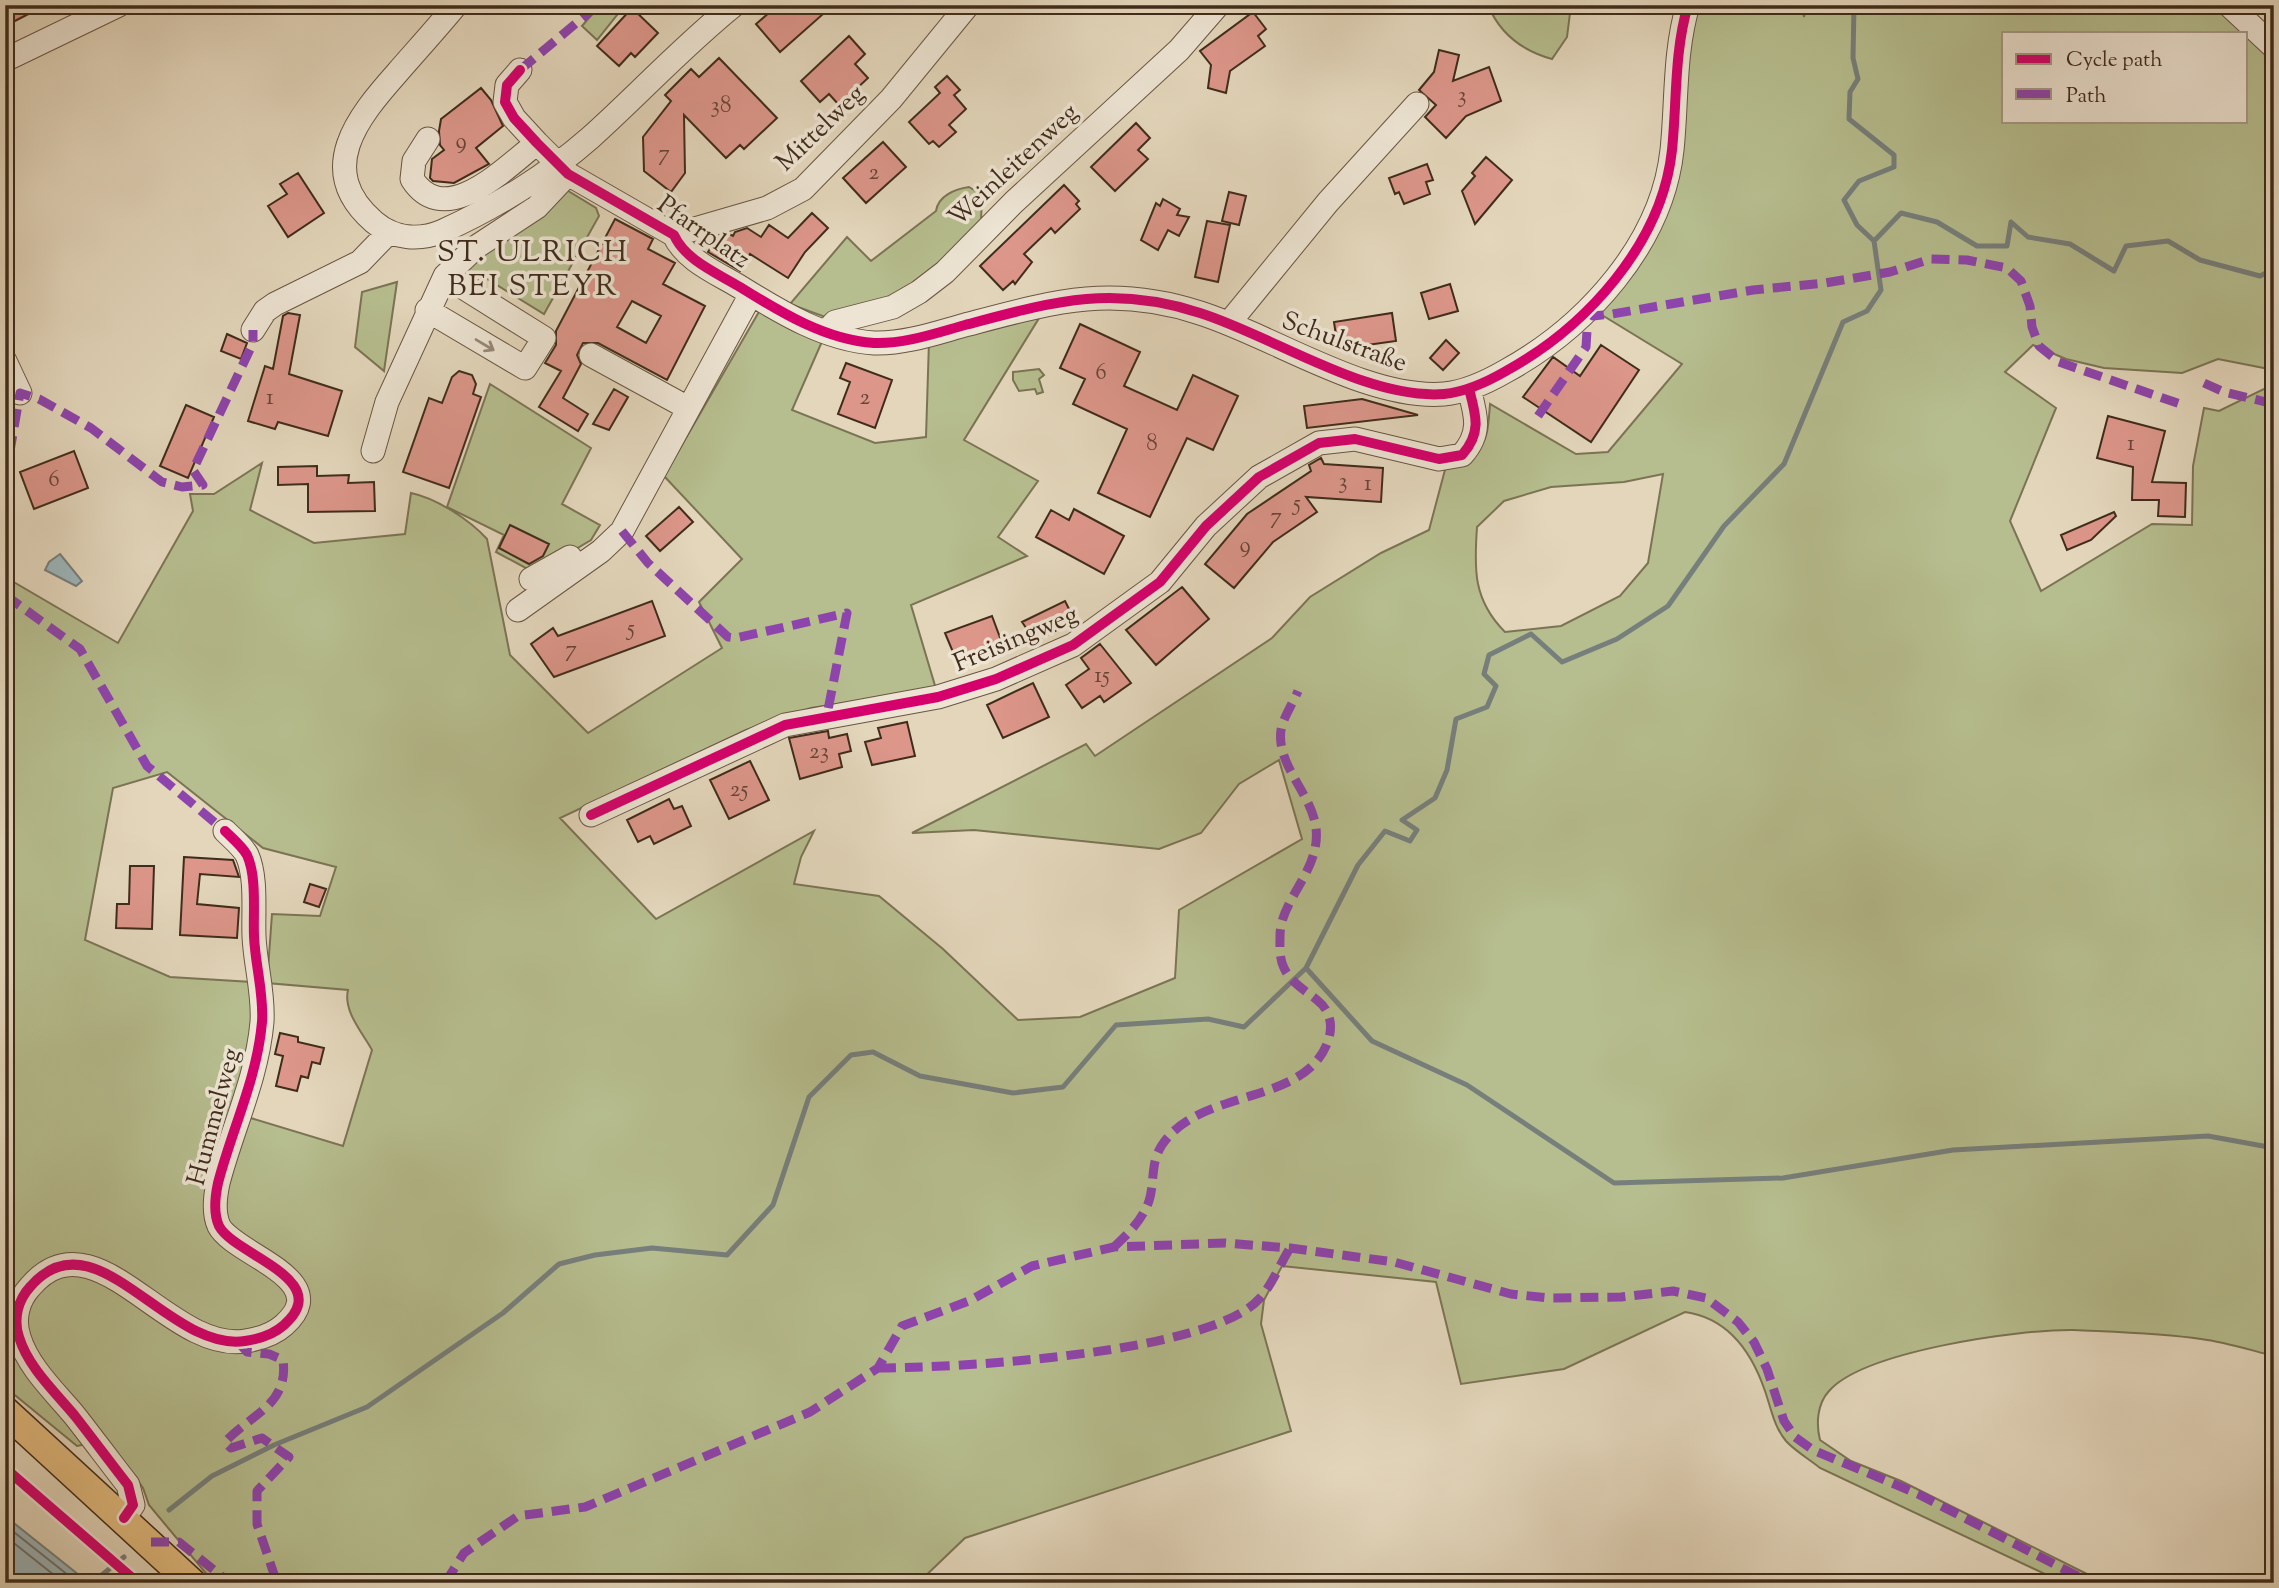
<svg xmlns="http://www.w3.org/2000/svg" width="2279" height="1588" font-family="'Sorts Mill Goudy',serif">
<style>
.green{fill:#b6bd8e;stroke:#7b7454;stroke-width:2;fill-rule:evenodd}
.water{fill:#9cb6bc;stroke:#777f7c;stroke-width:2}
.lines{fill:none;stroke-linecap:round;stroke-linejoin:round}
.shore{stroke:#6e716c;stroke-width:2}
.stream{stroke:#777f7c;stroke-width:5}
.building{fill:#dc968a;stroke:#402c1b;stroke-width:2;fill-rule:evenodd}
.minor-casing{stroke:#695643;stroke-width:25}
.major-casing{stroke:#402c1b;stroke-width:31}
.minor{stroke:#ede4d3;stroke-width:23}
.major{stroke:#e2bb7e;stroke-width:28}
.quiet{stroke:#8e44ad;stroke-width:9;stroke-dasharray:18 9;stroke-linecap:butt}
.cycleway-casing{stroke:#ede4d3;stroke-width:15}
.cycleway{stroke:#d6006c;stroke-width:10}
.oneway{stroke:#968877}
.labels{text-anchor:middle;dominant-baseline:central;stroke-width:7;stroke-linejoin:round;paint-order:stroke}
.number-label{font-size:23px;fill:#674637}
.street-label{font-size:26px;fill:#402c1b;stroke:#ede4d3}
.quarter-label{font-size:30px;letter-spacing:2px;fill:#402c1b;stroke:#ede4d3}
</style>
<rect width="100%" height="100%" fill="#e3d6bb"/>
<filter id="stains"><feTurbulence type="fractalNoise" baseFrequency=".00286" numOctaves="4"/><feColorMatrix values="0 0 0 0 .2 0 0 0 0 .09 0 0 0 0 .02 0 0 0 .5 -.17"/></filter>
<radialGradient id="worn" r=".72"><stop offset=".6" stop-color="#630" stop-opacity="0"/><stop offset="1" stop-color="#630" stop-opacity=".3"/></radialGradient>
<!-- green -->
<path class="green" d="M 600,5 L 625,5 L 597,40 L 582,26 Z
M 1488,5 L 1571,5 L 1567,37 L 1552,59 C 1523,51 1500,34 1488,5 Z
M 1696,5 L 1802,5 L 1804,17 L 1807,5 L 2222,5 L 2274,52 L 2274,370 L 2218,359 L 2182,373 L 2104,368 L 2066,359 L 2033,345 L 2005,372 L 2056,408 L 2010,521 L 2041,591 L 2152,524 L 2192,525 L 2193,466 L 2204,408 L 2219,411 L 2274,384 L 2274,1356 C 2250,1350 2225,1342 2201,1339 C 2160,1333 2115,1332 2074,1330 C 2020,1329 1864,1351 1829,1391 C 1817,1404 1816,1424 1820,1440 L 1851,1461 L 1901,1481 L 2105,1583 L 2064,1583 L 1820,1468 C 1809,1459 1795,1451 1786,1441 C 1774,1427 1771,1408 1765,1391 C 1752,1353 1728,1318 1685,1312 L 1564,1369 L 1461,1384 L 1436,1282 L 1282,1266 L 1264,1300 L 1261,1324 L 1291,1431 L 965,1538 L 918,1583 L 214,1583 L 149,1505 L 143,1488 L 108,1440 L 77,1446 L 5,1387 L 5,577 L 118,643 L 193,511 L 190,494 L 214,494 L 262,463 L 250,510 L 314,543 L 405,534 L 411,493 C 436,498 470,520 487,539 L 510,655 L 588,733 L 722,648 L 699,602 L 742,559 L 664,476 L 760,310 L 824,337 L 792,410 L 875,443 L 926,437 L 929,341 L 1044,310 L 964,440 L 1038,481 L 998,537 L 1027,556 L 911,605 L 936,689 L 811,708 L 746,730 L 560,818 L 656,919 L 814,831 L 801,857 L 794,884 L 879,896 L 943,949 L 1018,1020 L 1080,1017 L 1175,978 L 1179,910 L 1302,839 L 1279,760 L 1239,784 L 1201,833 L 1159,849 L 974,830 L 912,833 L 1086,744 L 1095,756 L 1272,638 L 1310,597 L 1381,553 L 1429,530 L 1446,466 C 1485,449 1487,448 1490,404 L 1576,454 L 1608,452 L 1682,364 L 1597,312 L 1662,218 ZM 2004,33 L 2246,33 L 2246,121 L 2004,121 ZM 1663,474 L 1648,563 L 1620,596 L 1561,626 L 1505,632 C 1473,600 1474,569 1477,527 L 1504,501 L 1551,487 L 1624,482 ZM 167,772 L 263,848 L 336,867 L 320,916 L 272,914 L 267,983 L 348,990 C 343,1011 362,1032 372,1050 L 343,1146 L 234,1113 L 255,1012 L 252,982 L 170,977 L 85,940 L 113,788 Z
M 969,187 L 982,195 L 981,221 L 915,290 L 825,317 L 790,304 L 847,237 L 871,261 L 936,211 C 938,196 955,189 969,187 Z
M 565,189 L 596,208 L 599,216 L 544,314 L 479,274 L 478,283 L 459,271 Z
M 397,282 L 384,371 L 355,347 L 362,292 Z
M 1039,369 L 1044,375 L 1039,379 L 1043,392 L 1037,394 L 1035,389 L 1019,391 L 1013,380 L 1013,372 Z
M 490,384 L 591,448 L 562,504 L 600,525 L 591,540 L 535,573 L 496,552 L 504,535 L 447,507 Z"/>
<!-- water -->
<path class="water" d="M 60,554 L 82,581 L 76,586 L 45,570 L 49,562 Z
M 5,1516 L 89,1583 L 5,1583 Z"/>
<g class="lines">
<!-- shore -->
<path class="shore" d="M 5,1525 L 78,1583
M 5,1536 L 64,1583"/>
<!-- stream -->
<path class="stream" d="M 1874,241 L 1901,213 L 1937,222 L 1977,246 L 2007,246 L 2011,222 L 2028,237 L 2070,244 L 2114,271 L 2126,246 L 2168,241 L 2200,260 L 2260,276 L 2274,269
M 1306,968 L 1372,1041 L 1467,1085 L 1614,1183 L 1783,1178 L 1953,1150 L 2208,1136 L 2274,1148
M 169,1510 L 212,1476 L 274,1445 L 367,1407 L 503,1313 L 559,1264 L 595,1255 L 652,1248 L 727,1255 L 773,1205 L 809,1097 L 851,1055 L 873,1052 L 920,1076 L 1013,1093 L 1063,1087 L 1116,1025 L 1208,1019 L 1244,1027 L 1306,968 L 1358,865 L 1385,831 L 1410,841 L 1417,830 L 1402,820 L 1435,798 L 1447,770 L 1456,719 L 1487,707 L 1496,686 L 1484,674 L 1489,655 L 1531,634 L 1562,662 L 1617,639 L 1668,606 L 1724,526 L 1784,464 L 1843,322 L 1867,311 L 1881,290 L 1874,241 L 1857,225 L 1844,200 L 1859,181 L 1894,167 L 1894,155 L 1849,119 L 1850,92 L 1858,79 L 1853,58 L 1854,5
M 92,1583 L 124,1557"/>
</g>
<!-- building -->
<path class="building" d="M 5,5 L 46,5 L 5,26 Z
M 778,5 L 814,5 L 822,15 L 780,52 L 756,24 Z
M 632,8 L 658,33 L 635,57 L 631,53 L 619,66 L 597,46 Z
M 1253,12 L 1266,29 L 1258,36 L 1265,46 L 1230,71 L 1226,93 L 1208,88 L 1211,65 L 1200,51 Z
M 849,36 L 865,54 L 855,64 L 868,78 L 839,105 L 829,94 L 820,102 L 801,81 Z
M 1439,50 L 1459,55 L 1453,81 L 1489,67 L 1501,101 L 1466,116 L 1446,138 L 1425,117 L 1436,105 L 1419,90 L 1434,72 Z
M 719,58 L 777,118 L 744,149 L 740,145 L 726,158 L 684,115 L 685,173 L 671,192 L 644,171 L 643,137 L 671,101 L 665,95 L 691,69 L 699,77 Z
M 947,76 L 960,90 L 954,95 L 966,109 L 949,125 L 956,132 L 939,147 L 933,141 L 929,144 L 909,122 L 940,93 L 935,87 Z
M 481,88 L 491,100 L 503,126 L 476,148 L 489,164 L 454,183 L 433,181 L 430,178 L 432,159 L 444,150 L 440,145 L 439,131 L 441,119 Z
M 1136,123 L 1150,138 L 1138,150 L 1148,159 L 1115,191 L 1091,167 Z
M 883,142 L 906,167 L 866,203 L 843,178 Z
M 1486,157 L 1512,180 L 1475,224 L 1462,191 L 1475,176 L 1472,173 Z
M 1427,164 L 1433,180 L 1426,182 L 1430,194 L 1404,204 L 1399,192 L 1395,194 L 1389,178 Z
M 298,173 L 324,213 L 288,237 L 268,206 L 287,194 L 280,184 Z
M 1064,185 L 1079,201 L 1076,204 L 1080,209 L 1055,233 L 1051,228 L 1024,254 L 1032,262 L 1015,284 L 1013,281 L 1003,290 L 980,266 Z
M 1229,192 L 1246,196 L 1239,225 L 1222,221 Z
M 1163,199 L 1180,209 L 1177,215 L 1189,217 L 1179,236 L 1168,230 L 1158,250 L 1141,240 L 1156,203 L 1160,206 Z
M 812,213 L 828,228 L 805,252 L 788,278 L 750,254 L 740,271 L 708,252 L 718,237 L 729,234 L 733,236 L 735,232 L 747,228 L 761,237 L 769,225 L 788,238 Z
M 615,219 L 653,239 L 648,249 L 675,263 L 663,284 L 705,306 L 667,380 L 598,343 L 583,343 L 577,355 L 581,364 L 563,398 L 588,414 L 578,431 L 539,407 L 561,371 L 545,363 L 556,345 L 556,331 ZM 632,301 L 661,316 L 646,343 L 617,327 Z
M 1207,221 L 1230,225 L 1218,282 L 1195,277 Z
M 1450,284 L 1458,311 L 1429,319 L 1421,293 Z
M 288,313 L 300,315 L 289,374 L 342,391 L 328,436 L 278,422 L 275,429 L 248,421 L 265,366 L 273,369 L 283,316 Z
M 1392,313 L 1396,341 L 1338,349 L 1334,322 Z
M 1080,324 L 1140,352 L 1124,386 L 1177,410 L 1193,375 L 1238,396 L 1213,450 L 1187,438 L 1150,517 L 1098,493 L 1127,429 L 1073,404 L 1085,379 L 1060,368 Z
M 227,334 L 247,343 L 241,359 L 221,351 Z
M 1446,340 L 1459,353 L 1443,370 L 1430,358 Z
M 1601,345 L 1639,370 L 1591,442 L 1523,397 L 1553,357 L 1580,376 Z
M 846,363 L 892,380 L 875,428 L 838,414 L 850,382 L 840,378 Z
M 459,371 L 472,375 L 476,384 L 473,394 L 481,397 L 449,488 L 403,472 L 429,398 L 442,403 L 452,377 Z
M 614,389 L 628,397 L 609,430 L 593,424 Z
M 1362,399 L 1418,415 L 1307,428 L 1304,406 Z
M 186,405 L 214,417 L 188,478 L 160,466 Z
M 2108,416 L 2165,431 L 2152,482 L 2186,483 L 2185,517 L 2158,516 L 2159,500 L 2132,500 L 2133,467 L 2097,458 Z
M 74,451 L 88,488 L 34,509 L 20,472 Z
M 1321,458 L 1324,464 L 1383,468 L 1381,502 L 1306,497 L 1317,512 L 1273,542 L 1234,588 L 1205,564 L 1247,514 L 1311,471 L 1309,465 Z
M 317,466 L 317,476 L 349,475 L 348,483 L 374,482 L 375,511 L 308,512 L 308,484 L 278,485 L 278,467 Z
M 679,507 L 693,522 L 660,551 L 646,536 Z
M 1074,509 L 1124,536 L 1104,574 L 1036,537 L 1051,510 L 1069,520 Z
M 2114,512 L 2116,516 L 2091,540 L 2067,550 L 2061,535 Z
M 510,525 L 549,544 L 543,556 L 529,564 L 499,548 Z
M 1182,587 L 1209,619 L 1156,665 L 1126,630 Z
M 652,601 L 665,636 L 554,677 L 531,644 L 553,628 L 558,636 Z
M 1065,601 L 1075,621 L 1035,641 L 1022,622 Z
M 992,616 L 1002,643 L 969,656 L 967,652 L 955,657 L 945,633 Z
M 1100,644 L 1131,683 L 1104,702 L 1100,696 L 1082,708 L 1066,685 L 1089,669 L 1081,658 Z
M 1033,683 L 1049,717 L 1003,738 L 987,705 Z
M 907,722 L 915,756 L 872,765 L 865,742 L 881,738 L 878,728 Z
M 828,731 L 829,738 L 847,734 L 851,751 L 839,754 L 842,767 L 800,779 L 789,738 Z
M 750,761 L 769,800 L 729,819 L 710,780 Z
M 669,799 L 674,809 L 682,806 L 691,826 L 654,844 L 650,836 L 638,842 L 627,820 Z
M 184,857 L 233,860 L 239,877 L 200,874 L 197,904 L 239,908 L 237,938 L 180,935 Z
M 130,866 L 154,866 L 152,929 L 116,928 L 117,904 L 129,904 Z
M 310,884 L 326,889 L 319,907 L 304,902 Z
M 280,1033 L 298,1037 L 298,1042 L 324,1048 L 320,1064 L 312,1062 L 308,1078 L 301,1076 L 297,1091 L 276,1086 L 283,1056 L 275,1054 Z"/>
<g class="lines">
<defs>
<path id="minor" d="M 456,5 C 437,28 417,50 397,73 C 358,117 314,170 374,222 C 394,239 419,241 443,231 C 494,208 548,175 590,138 C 639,94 683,46 734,5
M 2229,5 L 2274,47
M 5,60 L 119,5
M 520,70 L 507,85 L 505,102 L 514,118 L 537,143 L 568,174 L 674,235 C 685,260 717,273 740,287 C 780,312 826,340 874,343 C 905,344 936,333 965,325 C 1052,302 1111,284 1200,313 C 1273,336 1367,400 1444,394 C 1466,392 1487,382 1506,371 C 1586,327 1662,244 1672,150 C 1677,102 1674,52 1688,5
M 428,139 L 414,161 L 412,179 C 445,231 506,167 537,143
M 674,235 L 767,208 L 803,189 L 891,99 L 968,5
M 427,310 L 525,368 L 544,338 L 445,276
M 1229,323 L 1328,202 L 1417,104
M 253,330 L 265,311 L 275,304 L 360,262 L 389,232
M 826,332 L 835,322 L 893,307 L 919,292 L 945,272 L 1014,202 L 1179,50 L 1218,5
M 591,355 L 688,408
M 5,361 L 20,393
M 373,451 L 387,402 L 445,276 L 476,247 L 537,207 L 568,174
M 531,579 L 570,557
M 518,610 L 601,551 L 622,531 L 751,294
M 591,815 L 785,725 L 938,697 L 996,679 L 1073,645 L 1160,582 L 1206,526 L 1259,477 L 1319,443 L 1355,439 L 1439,459 L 1462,455 C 1482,433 1476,415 1469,389
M 124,1518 L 133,1505 L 128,1485 C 110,1462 93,1439 75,1416 C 55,1392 28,1367 19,1337 C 13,1319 18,1300 30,1287 C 95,1211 168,1353 245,1341 C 259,1339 274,1334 284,1325 C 336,1279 234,1255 219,1226 C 213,1213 215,1197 218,1183 C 232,1129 257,1079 262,1022 C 264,993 255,964 254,936 C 253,912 257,877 247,855 C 242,846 232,838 225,831"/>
<path id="major" d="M 5,1411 L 192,1583"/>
</defs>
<!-- minor casing -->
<use href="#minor" class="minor-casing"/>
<!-- major casing -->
<use href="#major" class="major-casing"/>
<!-- minor -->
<use href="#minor" class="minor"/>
<!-- major -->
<use href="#major" class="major"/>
<!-- quiet -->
<path class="quiet" d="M 520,70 L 598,5
M 1588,311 L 1593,316 L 1612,314 L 1753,290 L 1825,283 L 1890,272 L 1931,259 L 1967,260 L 2007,268 L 2021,281 L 2030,306 L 2032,327 L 2039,346 L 2059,362 L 2180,404
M 2204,383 L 2224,392 L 2274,404
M 1538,416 L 1586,347 L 1587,331 L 1577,321
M 5,480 L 20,393 L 39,399 L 91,428 L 162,482 L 182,487 L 203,485 L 193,470 L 253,343 L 253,330
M 622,531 L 648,563 L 728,637 L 736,638 L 847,613 L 827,715
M 5,595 L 80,649 L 147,766 L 225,831
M 1114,1247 C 1129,1233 1142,1220 1149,1201 C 1155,1182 1150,1163 1162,1145 C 1195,1095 1276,1103 1314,1064 C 1330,1047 1340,1018 1317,1000 C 1305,990 1291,983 1284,968 C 1279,958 1280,946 1280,936 C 1280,899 1321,871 1316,828 C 1312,794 1276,765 1281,730 C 1283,718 1293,703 1298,691
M 238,1342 L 247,1352 L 269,1354 L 283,1360 C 289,1405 251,1414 225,1442 L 231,1448 L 262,1438 L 289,1457 L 257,1491 L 257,1524 L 277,1583
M 878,1368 C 954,1368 1212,1354 1260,1298 C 1272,1285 1280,1264 1290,1248
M 151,1542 L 179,1542 L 230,1583
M 445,1583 L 464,1553 L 518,1516 L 585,1507 L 810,1412 L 878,1368 L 902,1326 L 969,1301 L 1032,1266 L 1114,1247 L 1225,1243 L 1290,1248 L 1394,1262 L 1511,1294 L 1549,1298 L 1621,1297 L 1673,1291 L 1706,1298 L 1738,1322 L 1754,1342 L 1767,1369 L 1784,1421 L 1795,1437 L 1813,1450 L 1918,1494 L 2091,1583"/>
<defs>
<path id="cycleway" d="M 520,70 L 507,85 L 505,102 L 514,118 L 537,143 L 568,174 L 674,235 C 685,260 717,273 740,287 C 780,312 826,340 874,343 C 905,344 936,333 965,325 C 1052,302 1111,284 1200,313 C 1273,336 1367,400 1444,394 C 1466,392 1487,382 1506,371 C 1586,327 1662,244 1672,150 C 1677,102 1674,52 1688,5
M 591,815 L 785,725 L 938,697 L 996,679 L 1073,645 L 1160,582 L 1206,526 L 1259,477 L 1319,443 L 1355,439 L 1439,459 L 1462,455 C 1482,433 1476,415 1469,389
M 5,1468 L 138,1583
M 124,1518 L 133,1505 L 128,1485 C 110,1462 93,1439 75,1416 C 55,1392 28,1367 19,1337 C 13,1319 18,1300 30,1287 C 95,1211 168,1353 245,1341 C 259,1339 274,1334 284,1325 C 336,1279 234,1255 219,1226 C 213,1213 215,1197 218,1183 C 232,1129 257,1079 262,1022 C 264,993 255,964 254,936 C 253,912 257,877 247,855 C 242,846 232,838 225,831"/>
</defs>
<!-- cycleway casing -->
<use href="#cycleway" class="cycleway-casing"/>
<!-- cycleway -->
<use href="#cycleway" class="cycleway"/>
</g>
<!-- one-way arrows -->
<defs><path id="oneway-shaft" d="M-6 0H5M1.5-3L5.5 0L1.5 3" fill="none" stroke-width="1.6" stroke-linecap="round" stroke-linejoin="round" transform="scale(1.75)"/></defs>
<use class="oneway" href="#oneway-shaft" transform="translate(485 345) rotate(31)"/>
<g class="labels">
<!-- number labels -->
<g class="number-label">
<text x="1462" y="96">3</text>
<text x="721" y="106">38</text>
<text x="461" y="142">9</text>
<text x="664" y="154">7</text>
<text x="874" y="173">2</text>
<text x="1101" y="373">6</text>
<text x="270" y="398">1</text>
<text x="865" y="398">2</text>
<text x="1152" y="444">8</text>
<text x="2131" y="444">1</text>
<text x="54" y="480">6</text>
<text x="1343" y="482">3</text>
<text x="1368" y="484">1</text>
<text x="1297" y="504">5</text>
<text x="1276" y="517">7</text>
<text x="1245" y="546">9</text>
<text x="631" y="629">5</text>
<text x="571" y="650">7</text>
<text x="1102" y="676">15</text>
<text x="819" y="752">23</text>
<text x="739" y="790">25</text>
</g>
<!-- street labels -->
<g class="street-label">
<text transform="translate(821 129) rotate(-44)">Mittelweg</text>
<text transform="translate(1014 166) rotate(-43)">Weinleitenweg</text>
<text transform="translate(703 233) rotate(35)">Pfarrplatz</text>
<text transform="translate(1344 343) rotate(20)">Schulstraße</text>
<text transform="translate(1016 640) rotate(-23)">Freisingweg</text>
<text transform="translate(215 1117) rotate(-75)">Hummelweg</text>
</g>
<!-- quarter labels -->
<g class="quarter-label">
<text x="533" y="253">ST. ULRICH<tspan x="533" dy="34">BEI STEYR</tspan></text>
</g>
</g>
<!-- margin -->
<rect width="2279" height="1588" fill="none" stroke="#e3d6bb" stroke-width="28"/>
<rect x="7" y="7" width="2265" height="1574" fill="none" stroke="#402c1b" stroke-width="3.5"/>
<rect x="14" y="14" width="2251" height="1560" fill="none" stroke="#402c1b" stroke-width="2"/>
<!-- legend -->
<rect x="2002" y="32" width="245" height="91" fill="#ede4d3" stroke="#a89a89" stroke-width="2"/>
<rect x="2016" y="54" width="35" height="10" fill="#d6006c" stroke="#a89a89" stroke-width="2"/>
<text x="2066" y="66" font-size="21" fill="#402c1b">Cycle path</text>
<rect x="2016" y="89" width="35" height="10" fill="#8e44ad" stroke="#a89a89" stroke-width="2"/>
<text x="2066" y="102" font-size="21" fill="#402c1b">Path</text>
<rect width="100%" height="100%" filter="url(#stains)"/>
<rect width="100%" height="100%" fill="url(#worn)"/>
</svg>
